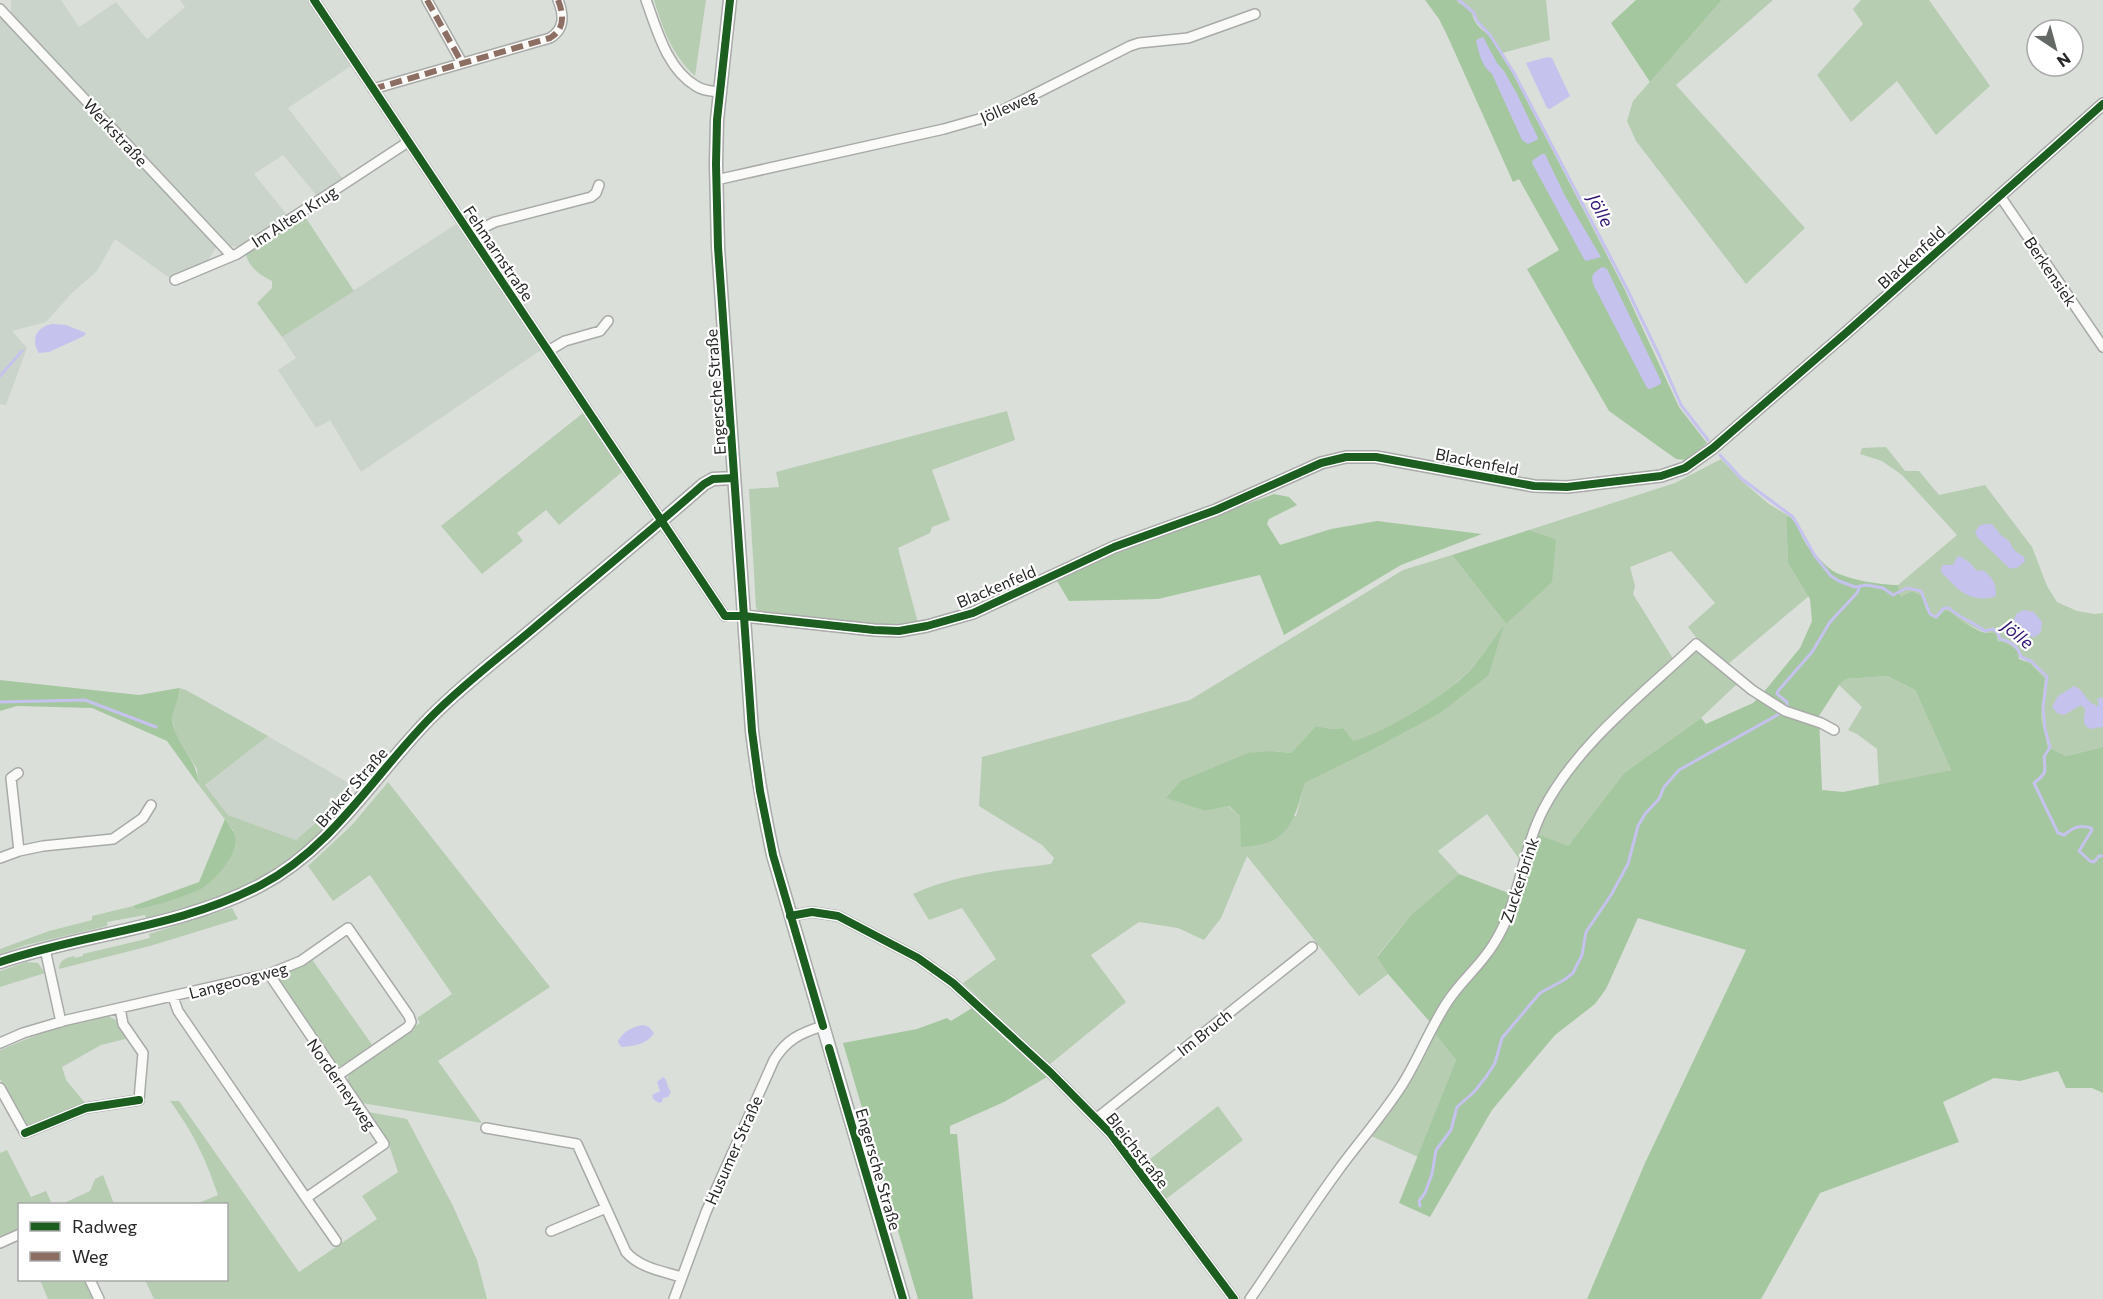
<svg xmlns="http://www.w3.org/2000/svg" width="2103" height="1299" font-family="Commissioner,sans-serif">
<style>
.built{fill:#cbd4ca}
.green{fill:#b6cdb2;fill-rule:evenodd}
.forest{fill:#a5c79f;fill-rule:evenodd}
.water{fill:#c5c2ee}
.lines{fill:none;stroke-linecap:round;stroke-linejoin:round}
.stream{stroke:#c5c2ee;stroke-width:3}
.minor-casing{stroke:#a8aba8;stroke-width:12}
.tertiary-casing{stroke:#a8aba8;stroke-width:14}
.secondary-casing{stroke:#a8aba8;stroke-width:15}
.minor{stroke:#fafaf9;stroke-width:9}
.tertiary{stroke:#fafaf9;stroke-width:10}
.secondary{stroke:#f6f7f8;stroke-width:12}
.quiet{stroke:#8d6e63;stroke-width:6;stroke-dasharray:12 6;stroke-linecap:butt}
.cycleway-casing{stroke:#fff;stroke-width:11}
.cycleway{stroke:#1b5e20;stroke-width:8}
.labels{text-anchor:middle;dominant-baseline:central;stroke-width:4.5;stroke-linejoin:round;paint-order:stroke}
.street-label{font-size:16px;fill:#262926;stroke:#fff}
.water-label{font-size:18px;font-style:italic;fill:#331774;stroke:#fff}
</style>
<rect width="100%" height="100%" fill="#dbdfda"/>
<!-- built -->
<path class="built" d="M 11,0 L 61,0 L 79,27 L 116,2 L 147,39 L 185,7 L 180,0 L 307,0 L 351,66 L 288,108 L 344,180 L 318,197 L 283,155 L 254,174 L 288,216 L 241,247 L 231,246 L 11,14 Z
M 0,18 L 5,19 L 217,246 L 205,265 L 171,279 L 115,239 L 97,271 L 72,293 L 46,322 L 12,331 L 27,348 L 6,405 L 0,404 Z
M 456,224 L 541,350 L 361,472 L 330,420 L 316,428 L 278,370 L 296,358 L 282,337 Z
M 268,736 L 354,786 L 344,798 L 296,840 L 228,815 L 205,785 Z"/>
<!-- green -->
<path class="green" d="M 654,0 L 706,0 L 695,76 C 672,55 663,29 654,0 Z
M 1457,0 L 1546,0 L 1550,40 L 1499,54 C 1492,41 1469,7 1458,3 Z
M 1722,0 L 1773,0 L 1676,85 L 1805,228 L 1746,284 L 1636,141 L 1627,121 L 1633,101 Z
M 1861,0 L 1929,0 L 1990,86 L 1936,135 L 1897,81 L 1851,122 L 1817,75 L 1863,24 L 1853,9 Z
M 304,215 L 354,291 L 282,337 L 257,303 L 272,288 L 272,281 C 260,276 248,266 246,254 Z
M 1007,411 L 1015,440 L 932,470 L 950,520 L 932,527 L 930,533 L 898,548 L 918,623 L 900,626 L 759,613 L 756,608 L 749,489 L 779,487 L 776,472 Z
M 583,413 L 622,472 L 559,525 L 546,510 L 517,533 L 523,541 L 482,574 L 441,526 Z
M 1886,447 L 1905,471 L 1919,471 L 1939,495 L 1985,485 L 2032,547 L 2047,586 L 2057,602 L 2077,611 L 2095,614 L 2103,613 L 2103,747 L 2066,756 L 2048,747 L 2048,739 L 2041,717 L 2045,678 C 2040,673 2036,668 2031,664 C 2019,655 2000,651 1996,634 C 1991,631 1987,634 1982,631 C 1970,626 1959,620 1949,611 L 1944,611 L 1936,619 C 1928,617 1927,612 1926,604 L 1901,597 L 1898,585 L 1957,535 L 1902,475 L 1882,461 L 1860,454 L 1862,448 Z
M 1721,459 L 1743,482 L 1769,504 L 1789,516 L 1786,517 L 1788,563 L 1809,596 L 1727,665 L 1722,671 L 1737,684 L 1701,718 L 1624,773 L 1568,846 L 1522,863 L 1487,814 L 1438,851 L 1459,874 L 1412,914 L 1377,956 L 1388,974 L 1359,996 L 1247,856 L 1221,918 L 1204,940 L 1178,928 L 1139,922 L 1091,955 L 1126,1002 L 1049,1065 L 963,983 L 996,959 L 962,908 L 929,920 L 913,894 C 957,874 1003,870 1051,864 L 1054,858 L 1042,845 L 979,806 L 982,757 L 1190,700 L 1403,570 L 1452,555 L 1506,624 L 1556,539 L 1529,530 L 1675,483 ZM 1671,551 L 1715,603 L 1688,627 L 1699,641 L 1674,660 L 1633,594 L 1635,586 L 1630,567 ZM 1503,627 L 1489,675 L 1364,754 L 1305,783 L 1296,816 L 1240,816 L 1228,806 L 1205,811 L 1167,798 L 1272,751 L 1291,753 L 1316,726 L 1332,729 L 1343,728 L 1352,742 C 1393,730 1441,698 1472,668 C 1484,657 1493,640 1503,627 Z
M 1887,676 L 1915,690 L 1951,770 L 1879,786 L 1877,749 L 1857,734 L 1848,730 L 1862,707 L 1839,685 L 1846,679 Z
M 179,688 L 186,690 L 268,736 L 205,785 L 228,815 L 296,840 L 344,798 L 345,809 C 332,822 320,836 305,848 C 259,887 203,904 146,918 L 145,915 L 107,922 L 107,926 L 26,945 L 0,954 L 0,949 L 49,931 L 92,920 L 92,916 L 133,906 L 136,909 L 211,880 L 230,856 L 233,830 L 198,784 L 197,769 L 176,735 L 172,717 L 173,709 L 179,693 Z
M 388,782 L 550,987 L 438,1061 L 482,1123 L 362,1103 L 347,1082 L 349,1073 L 420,1023 L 417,1018 L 452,994 L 370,875 L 333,901 L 308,866 L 352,825 Z
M 232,908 L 238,919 L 150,946 L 59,969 C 59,960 66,958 74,956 L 75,958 L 83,956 L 83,954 L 150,938 L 149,934 Z
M 311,958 L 373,1046 L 341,1066 L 336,1066 L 276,982 L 281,973 Z
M 26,962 L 38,963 L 45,973 L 0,987 L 0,971 Z
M 108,1016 L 116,1020 L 129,1038 L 101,1045 L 62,1067 L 66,1080 L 86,1104 L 33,1128 L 24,1126 L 0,1079 L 0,1050 C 34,1036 71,1020 108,1016 Z
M 1434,1033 L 1456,1060 L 1418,1157 L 1369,1135 L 1410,1082 Z
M 170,1101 L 179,1101 L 299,1272 L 377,1219 L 362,1196 L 398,1172 L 388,1142 L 368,1112 L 407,1119 L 453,1206 L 477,1260 L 487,1299 L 154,1299 L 145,1280 L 226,1280 L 226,1204 L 196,1204 L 218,1195 C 205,1157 194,1134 170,1101 Z
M 1218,1106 L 1243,1140 L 1166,1199 L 1141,1166 Z
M 7,1150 L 31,1197 L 46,1191 L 52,1204 L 20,1204 L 19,1230 L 0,1239 L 0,1153 Z
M 103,1175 L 114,1204 L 62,1204 L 90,1191 L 95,1179 Z
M 40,1280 L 86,1280 L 94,1299 L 48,1299 Z"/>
<!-- forest -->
<path class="forest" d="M 1425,0 L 1457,0 L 1458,3 C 1471,8 1470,12 1476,23 C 1480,29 1486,32 1490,37 C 1498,49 1505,62 1513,74 L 1624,288 L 1679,407 L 1707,443 L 1686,460 L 1676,459 L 1609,411 L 1527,269 L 1559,250 L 1519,179 L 1513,182 L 1447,35 L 1439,19 Z
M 1636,0 L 1722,0 L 1650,82 L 1611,23 Z
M 1274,494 L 1289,497 L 1297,505 L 1269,519 L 1267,524 L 1280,545 L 1331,529 L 1377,521 L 1482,534 L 1401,565 L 1284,635 L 1260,575 L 1158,599 L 1069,601 L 1057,581 L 1115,553 Z
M 1789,516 C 1799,524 1801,539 1809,548 C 1815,554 1822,562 1829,568 C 1841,579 1881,585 1898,585 L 1901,597 L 1912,591 L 1921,596 C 1926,605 1926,616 1936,619 L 1944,611 L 1949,611 C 1959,619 1970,627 1982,632 C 1988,634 1991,631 1996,634 L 1998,641 L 2006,643 L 2017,650 L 2019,659 L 2030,663 L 2045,678 L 2041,717 L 2048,747 L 2066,756 L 2103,747 L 2103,1093 L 2092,1088 L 2066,1088 L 2058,1071 L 2020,1081 L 1994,1078 L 1943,1102 L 1959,1142 L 1820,1193 L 1761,1299 L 1587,1299 L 1645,1163 L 1746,950 L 1638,918 L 1606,989 L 1595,1004 L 1555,1035 L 1492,1110 L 1430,1217 L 1399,1203 L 1456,1060 L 1434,1033 L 1429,1021 L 1388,974 L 1377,957 L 1412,914 L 1459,874 L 1511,894 L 1531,832 L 1568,846 L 1624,773 L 1701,718 L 1706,724 L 1753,703 L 1763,693 L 1800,648 L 1812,621 L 1810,599 L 1788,563 L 1786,517 ZM 1887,676 L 1915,690 L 1951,770 L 1843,792 L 1822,790 L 1819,716 L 1839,685 L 1846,679 Z
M 1529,530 L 1556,539 L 1552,582 L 1506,624 L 1452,555 Z
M 1504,625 L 1489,675 L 1440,713 L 1364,754 L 1305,783 C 1293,823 1289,845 1241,847 L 1240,816 L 1229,806 L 1205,811 L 1166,798 L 1181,781 L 1248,753 L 1272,751 L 1291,753 L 1316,726 L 1332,729 L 1343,728 L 1353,741 C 1386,733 1451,692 1474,666 C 1485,653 1494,638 1504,625 Z
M 0,680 L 139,695 L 179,688 C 180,701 170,710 173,724 C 178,747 198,760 198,784 L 167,741 L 92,708 L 17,706 L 0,711 Z
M 225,819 C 229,825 233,830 235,836 C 239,853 217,878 204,887 C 193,894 150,908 136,909 L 133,906 L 199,882 Z
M 972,1008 L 1047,1077 L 1004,1102 L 950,1126 L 950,1134 L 957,1134 L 973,1299 L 918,1299 L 843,1043 L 917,1029 L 947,1018 L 951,1021 Z"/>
<!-- water -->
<path class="water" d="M 1483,37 L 1497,63 L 1504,71 L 1517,94 L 1538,138 L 1537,140 L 1528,144 L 1522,140 L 1492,74 C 1481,65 1479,53 1476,40 Z
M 1547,57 L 1552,58 L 1570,96 L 1550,109 L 1547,108 L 1526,63 Z
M 1542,154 L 1545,154 L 1565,196 L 1601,257 L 1586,261 L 1584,259 L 1532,163 L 1533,160 Z
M 1602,267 L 1607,269 L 1661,381 L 1661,384 L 1650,389 L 1647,388 L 1594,286 C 1590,275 1593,273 1602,267 Z
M 53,324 L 66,325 L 86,333 L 84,336 L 49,352 L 39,353 C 30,339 37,326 53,324 Z
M 1988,524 L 1992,524 L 2001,535 L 2009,541 L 2014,550 L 2024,557 L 2025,561 C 2019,566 2017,570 2009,568 L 1978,538 L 1975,532 L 1980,525 Z
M 1960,556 L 1970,563 L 1977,571 L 1982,570 C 1992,576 1996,583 1996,595 L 1994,597 C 1974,602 1960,593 1948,579 C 1943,574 1941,574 1941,568 L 1943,565 L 1953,565 L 1957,557 Z
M 2024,610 L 2034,612 L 2042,622 L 2041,632 L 2035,637 L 2027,636 L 2014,621 L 2016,614 Z
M 2074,686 C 2086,691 2086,704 2099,706 L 2097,699 L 2103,697 L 2103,727 L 2090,729 C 2080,722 2085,719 2085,709 L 2081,705 L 2064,715 L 2057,713 L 2052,707 L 2058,696 Z
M 643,1025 L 649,1027 L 654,1033 C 648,1044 634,1046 622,1047 L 619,1044 L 618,1041 C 624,1031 632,1027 643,1025 Z
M 663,1077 C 668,1080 667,1088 671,1092 L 668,1097 L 663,1098 L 662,1102 L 659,1103 L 653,1099 L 652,1095 L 660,1091 L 657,1082 Z"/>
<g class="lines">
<!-- stream -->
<path class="stream" d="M 1459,0 L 1474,13 L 1477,21 L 1490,35 L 1514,73 L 1626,287 L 1659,355 L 1681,405 L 1708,440
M 0,376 L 22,351
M 1720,455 L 1742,479 L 1793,517 L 1815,556 L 1831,576 L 1839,581 L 1855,587 L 1867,585 L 1883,588 L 1893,595 L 1907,588 L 1921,591 L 1930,614 L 1936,617 L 1944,608 L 1949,608 C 1961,619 1973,622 1985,631 L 1993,629 L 1998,633 L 2000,639 C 2011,641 2018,646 2021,657 L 2031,661 L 2047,677 L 2043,707 L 2045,729 L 2050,747 L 2044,757 C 2046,773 2046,774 2034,783 L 2058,833 L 2064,835 C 2073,828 2079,824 2091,828 L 2092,830 L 2079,851 L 2090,861 L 2094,862 L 2099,856 L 2103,856
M 0,702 L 85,700 L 156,727
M 1787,708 L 1787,702 L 1777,694 L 1778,691 L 1812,652 L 1830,622 L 1857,593 L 1860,586
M 1420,1206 L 1419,1201 L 1425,1193 L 1432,1174 L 1436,1150 L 1451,1130 L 1457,1107 L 1474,1092 L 1486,1077 L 1495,1063 L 1502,1038 L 1540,993 L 1564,980 L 1573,973 L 1582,955 L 1586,932 L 1611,895 L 1628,864 L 1638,826 L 1645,814 L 1659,799 L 1664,787 L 1679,770 L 1781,713"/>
<defs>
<path id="minor" d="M 314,0 L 725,616
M 427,0 L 462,63
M 646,0 C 657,30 667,69 696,86 C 703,91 712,91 719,92
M 0,9 L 232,256
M 373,89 L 550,38 C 565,29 564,15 558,0
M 716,180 L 944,129 L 993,115 L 1130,46 L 1139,43 L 1188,38 L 1255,14
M 2000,196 L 2103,347
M 470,234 L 495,222 L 591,197 L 596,193 L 599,185
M 175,280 L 237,254 L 408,142
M 548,351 L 565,341 L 600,331 L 608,321
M 18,773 L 11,778 L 19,851
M 0,858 L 19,851 L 43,846 L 113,839 L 143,818 L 151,805
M 790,916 L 812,912 L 838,916 L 918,958 L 953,983 L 1051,1073 L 1111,1134 L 1234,1299
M 45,949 L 61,1022
M 173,997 L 178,1011 L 306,1198 L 384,1144 L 269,974
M 0,1043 L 23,1033 L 67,1020 L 269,974 L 301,961 L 348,928 L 409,1016 L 411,1022 L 408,1027 L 337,1076
M 0,1088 L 25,1133 L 86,1108 L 139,1100 L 143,1053 L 123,1024 L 120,1008
M 1097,1118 L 1312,947
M 486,1128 L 577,1144 L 626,1252 C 640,1268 662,1271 681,1277
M 306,1198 L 336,1241
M 551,1231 L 606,1208
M 0,1243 L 20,1234
M 90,1280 L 99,1299
M 674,1299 L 706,1212 L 774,1060 C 786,1040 800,1033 823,1026
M 1250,1299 C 1279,1257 1307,1213 1337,1172 C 1358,1143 1383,1115 1402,1085 C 1419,1058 1430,1028 1448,1001 C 1461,981 1480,966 1493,945 C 1520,904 1521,853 1543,810 C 1577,744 1643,694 1696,644 L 1752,690 L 1785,711 L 1821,723 L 1834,730"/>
<path id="tertiary" d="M 744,616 L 874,630 L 899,631 L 927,626 L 973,613 L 1114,547 L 1216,510 L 1321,463 L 1346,457 L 1376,457 L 1534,486 L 1567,487 L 1661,476 L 1685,468 L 1713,448 L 1847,332 L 2103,104"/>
<path id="secondary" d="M 730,0 L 717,120 L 716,164 L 718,247 L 752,731 C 757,773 764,813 773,855 L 903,1299
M 0,962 C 86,933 179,928 261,885 C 335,846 376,771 434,714 C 465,683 501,656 534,628 C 591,580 648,533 704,484 L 713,479 L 734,478"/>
</defs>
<!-- minor casing -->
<use href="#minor" class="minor-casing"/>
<!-- tertiary casing -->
<use href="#tertiary" class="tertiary-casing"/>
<!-- secondary casing -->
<use href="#secondary" class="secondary-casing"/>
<!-- minor -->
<use href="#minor" class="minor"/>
<!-- tertiary -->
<use href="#tertiary" class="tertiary"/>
<!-- secondary -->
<use href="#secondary" class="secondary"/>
<!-- quiet -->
<path class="quiet" d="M 427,0 L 462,63
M 373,89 L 550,38 C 565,29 564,15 558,0"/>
<defs>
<path id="cycleway" d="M 314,0 L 725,616 L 744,616 L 874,630 L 899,631 L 927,626 L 973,613 L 1114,547 L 1216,510 L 1321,463 L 1346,457 L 1376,457 L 1534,486 L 1567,487 L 1661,476 L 1685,468 L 1713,448 L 1847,332 L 2103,104
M 730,0 L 717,120 L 716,164 L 718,247 L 752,731 L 760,791 L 773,855 L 823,1026
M 790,916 L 812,912 L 838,916 L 918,958 L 953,983 L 1051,1073 L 1111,1134 L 1234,1299
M 0,962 C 86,933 179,928 261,885 C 335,846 376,771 434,714 C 465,683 501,656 534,628 C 591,580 648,533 704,484 L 713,479 L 734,478
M 829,1048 L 903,1299
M 25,1133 L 86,1108 L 139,1100"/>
</defs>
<!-- cycleway casing -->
<use href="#cycleway" class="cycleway-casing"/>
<!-- cycleway -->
<use href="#cycleway" class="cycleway"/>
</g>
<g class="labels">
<!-- street labels -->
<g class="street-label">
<text transform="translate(1008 106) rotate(-24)">Jölleweg</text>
<text transform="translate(116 132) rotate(47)">Werkstraße</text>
<text transform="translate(294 216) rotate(-33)">Im Alten Krug</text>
<text transform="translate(499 253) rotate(56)">Fehmarnstraße</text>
<text transform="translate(1911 257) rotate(-42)">Blackenfeld</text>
<text transform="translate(2051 271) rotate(56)">Berkensiek</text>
<text transform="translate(715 392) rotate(-94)">Engersche Straße</text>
<text transform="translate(1477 461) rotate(11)">Blackenfeld</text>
<text transform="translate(996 586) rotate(-23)">Blackenfeld</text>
<text transform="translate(351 787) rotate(-49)">Braker Straße</text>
<text transform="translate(1519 880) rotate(-72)">Zuckerbrink</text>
<text transform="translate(238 980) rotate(-15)">Langeoogweg</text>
<text transform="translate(1204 1032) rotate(-38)">Im Bruch</text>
<text transform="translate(342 1084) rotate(55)">Norderneyweg</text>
<text transform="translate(733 1150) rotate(-66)">Husumer Straße</text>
<text transform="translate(1138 1150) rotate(52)">Bleichstraße</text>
<text transform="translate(879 1169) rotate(74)">Engersche Straße</text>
</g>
<!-- water labels -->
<g class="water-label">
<text transform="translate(1601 210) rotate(62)">Jölle</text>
<text transform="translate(2018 634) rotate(39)">Jölle</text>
</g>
</g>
<!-- legend -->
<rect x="18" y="1203" width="210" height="78" fill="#ffffff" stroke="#a8a9a8" stroke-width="1.5"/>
<rect x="30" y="1222" width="30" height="9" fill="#1b5e20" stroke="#a8a9a8" stroke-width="1.5"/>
<text x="72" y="1233" font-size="18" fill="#262926">Radweg</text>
<rect x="30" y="1252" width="30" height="9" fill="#8d6e63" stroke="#a8a9a8" stroke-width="1.5"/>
<text x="72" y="1263" font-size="18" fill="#262926">Weg</text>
<!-- north arrow -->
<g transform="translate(2055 48) rotate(144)"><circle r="28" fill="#ffffff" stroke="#a8a9a8" stroke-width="1.5"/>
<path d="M0-4.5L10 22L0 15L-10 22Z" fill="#656965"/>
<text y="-9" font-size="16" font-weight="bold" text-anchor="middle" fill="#262926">N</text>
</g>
</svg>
